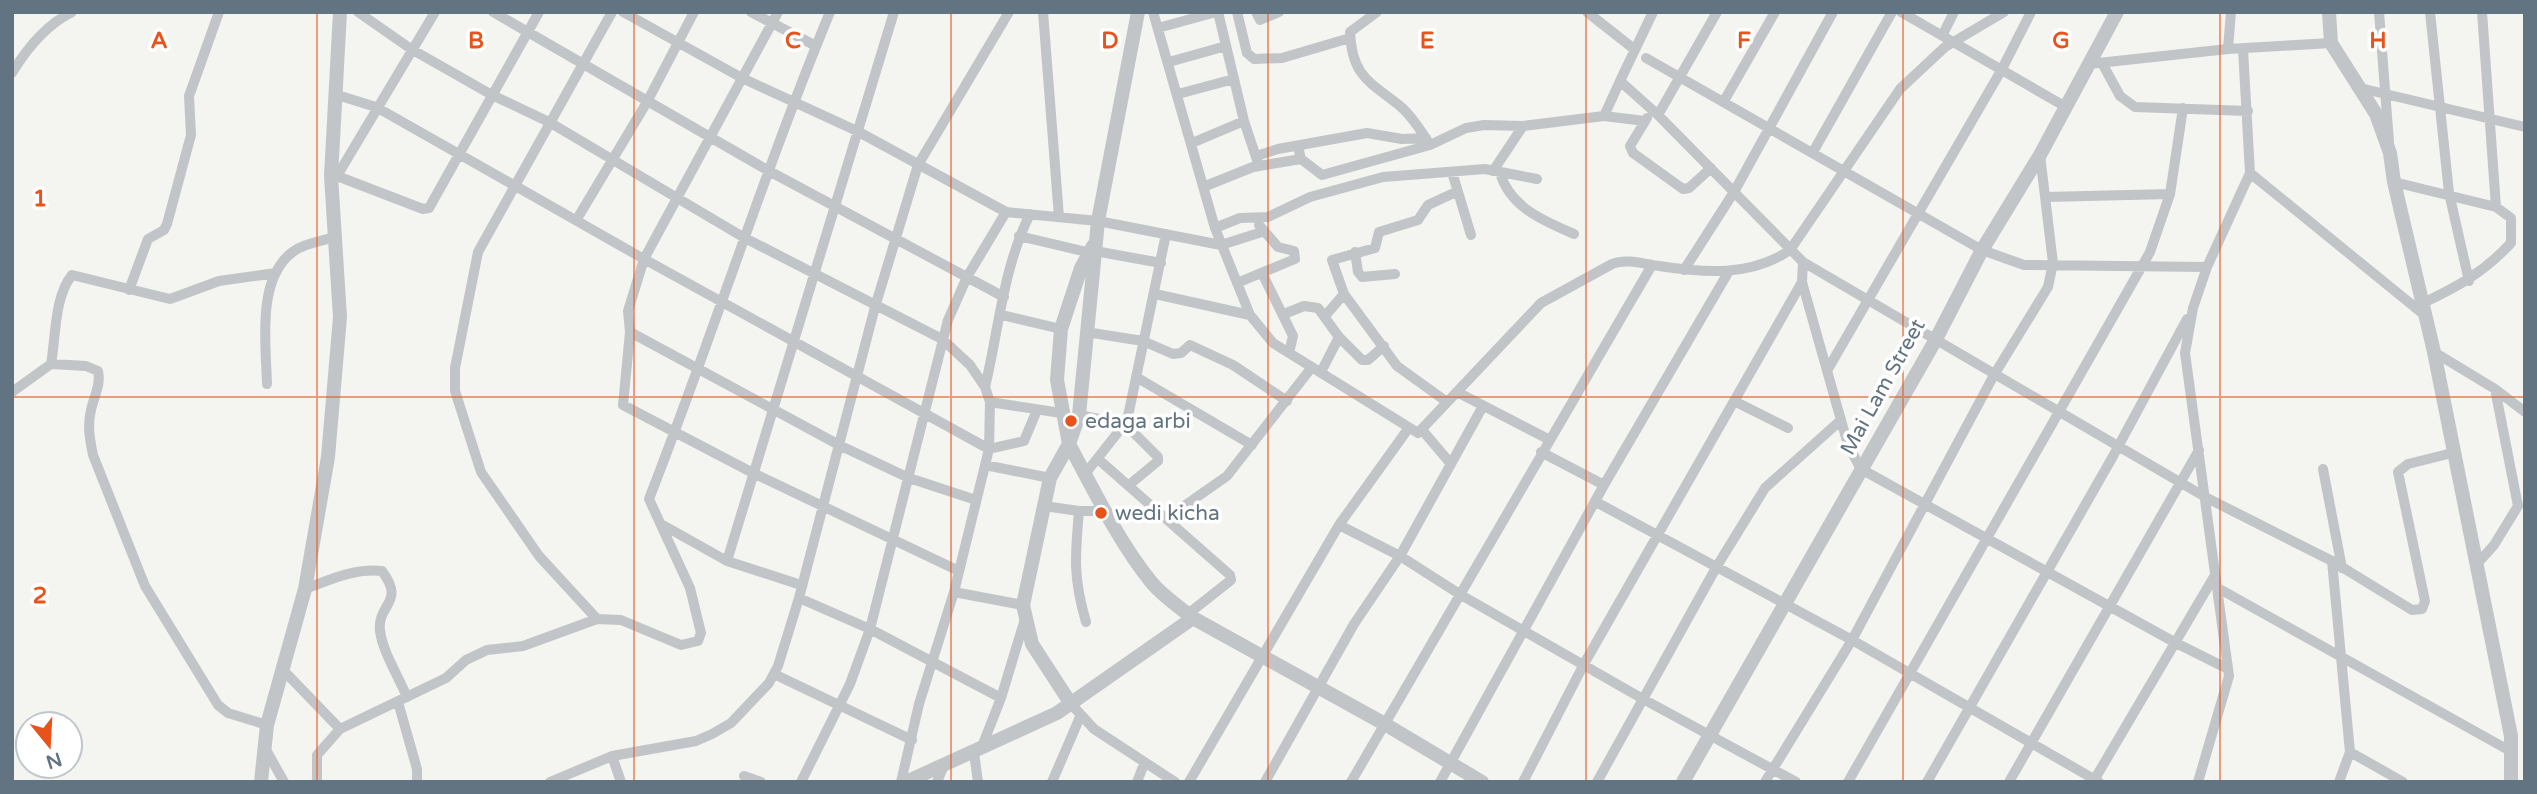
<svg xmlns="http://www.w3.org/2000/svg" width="2537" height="794" font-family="'Varela Round',sans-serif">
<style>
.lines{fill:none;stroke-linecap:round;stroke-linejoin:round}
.minor{stroke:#c1c5c8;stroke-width:10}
.tertiary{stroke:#c1c5c8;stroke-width:14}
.grid{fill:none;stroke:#e8531c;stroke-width:2;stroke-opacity:0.55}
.poi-dot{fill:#e8531c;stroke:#fff;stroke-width:2.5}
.labels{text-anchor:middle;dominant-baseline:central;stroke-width:7;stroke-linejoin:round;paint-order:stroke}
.street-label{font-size:21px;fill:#627382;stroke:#fff}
.poi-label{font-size:21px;fill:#627382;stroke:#fff;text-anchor:start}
.grid-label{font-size:23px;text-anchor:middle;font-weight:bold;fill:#e8531c;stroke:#fff;stroke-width:7;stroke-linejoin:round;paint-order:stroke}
</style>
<rect width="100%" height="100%" fill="#f4f4f0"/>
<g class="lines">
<!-- minor -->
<path class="minor" d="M 358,12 L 411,49 L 492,95 L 549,122 L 743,237 L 942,339 L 970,365 L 985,387 L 990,402
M 493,12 L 769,171 L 1004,297
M 623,12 L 742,78 L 857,131 L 1006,212 L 1098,221 L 1221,245 L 1262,232
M 751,12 L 816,46
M 778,12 L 644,259 L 628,311 L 630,332 L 623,405 L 753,473 L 959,571
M 1043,12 L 1059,217
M 1153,12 L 1215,228 L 1250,315 L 1273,343 L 1418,433 L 1541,303 L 1612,264 C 1626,258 1644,264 1659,266 C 1704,273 1751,277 1790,250 L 1900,89 L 1945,47 L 2004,12
M 1218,12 L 1244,121 L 1259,166
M 1237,12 L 1247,53 L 1254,59 L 1282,58 L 1350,38
M 1256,12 L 1260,20 L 1279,12
M 1377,12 L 1350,32 C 1352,77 1370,82 1400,106 C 1412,116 1422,132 1430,145
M 1587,12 L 1634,49
M 1653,12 L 1620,81 L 1658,115 L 1803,262 L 2207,498 L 2332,561 L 2412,610 L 2422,609 L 2425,601 L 2398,472 L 2408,464 L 2452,453
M 1901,12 L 2066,107
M 2379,12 L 2389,142
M 2430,12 L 2449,193 L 2469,281
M 2482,12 L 2496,207
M 1158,28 L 1216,12
M 1943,34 L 1954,12
M 2228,49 L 2231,12
M 1646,58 L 1982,250 L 2024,265 L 2207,267
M 1169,62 L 1226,46
M 2102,63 L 2120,96 L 2135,107 L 2248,111
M 2089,64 L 2228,49 L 2331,43
M 12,73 C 27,48 46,25 72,12
M 2360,88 L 2525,127
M 334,94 L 376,107 L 644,259 L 989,449 L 1024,441 L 1037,410
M 1178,94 L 1234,79
M 1724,101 L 1775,12
M 1658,115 L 1717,12
M 1604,116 L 1620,81
M 1647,118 L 1630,146 L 1633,153 L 1683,189 L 1689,188 L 1711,168
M 1192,143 L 1244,121
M 1298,147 L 1301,159 L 1322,175 L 1430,145 L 1466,128 L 1484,125 L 1523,126 L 1604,116 L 1645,121
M 1813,152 L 1892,12
M 1256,156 L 1278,149 L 1367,133 L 1402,139 L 1426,138
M 1493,171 L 1523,126
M 1452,172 L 1471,235
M 1500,172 C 1509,207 1544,221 1574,234
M 2250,173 L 2427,317
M 331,176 L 337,176 L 435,12
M 337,176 L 423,209 L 429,208 L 539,12
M 2394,182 L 2496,207 L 2511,218 L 2511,243 C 2484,272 2459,286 2423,303
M 1203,187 L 1253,167 L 1301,159
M 2046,197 L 2170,194
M 577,219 L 647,102 L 694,12
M 1215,228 L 1240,218 L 1268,217 L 1310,197 L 1383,177 L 1485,169 L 1537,179
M 1019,236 L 1087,252
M 1095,251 L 1161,263
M 1355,252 L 1358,272 L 1362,277 L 1395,274
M 1803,262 L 1802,282 L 1848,445 L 1861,469 L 2176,643 L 2228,669
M 1684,270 L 1734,192 L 1833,12
M 1262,273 L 1293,336 L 1289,353
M 1237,283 L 1295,259 L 1294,251 L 1278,247 L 1259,225
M 129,290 L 148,239 L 164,230 L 167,224 L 191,135 L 189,96 L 219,12
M 1155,294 L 1250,315
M 1284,314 L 1304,306 L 1318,308 L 1339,337 L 1362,360 L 1368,360 L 1384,346
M 1002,315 L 1061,329
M 1325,316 L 1344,294
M 630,332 L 841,446 L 909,478 L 976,500
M 1086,332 L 1143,341 L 1173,354 L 1181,353 L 1190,345 L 1233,365 L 1287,401
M 2434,352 L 2495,389 L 2525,412
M 1828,369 L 2002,69 L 2031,12
M 1321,372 L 1339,337
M 1136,377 L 1252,445
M 267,384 C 266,345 256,277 294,251 C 305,243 322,241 335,237
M 985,387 C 999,329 1003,268 1030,214
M 12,392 L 51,364
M 1457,392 L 1548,439
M 1447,402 L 1397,366 L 1344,294 L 1332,260 L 1375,248 L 1379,232 L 1418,220 L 1428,205 L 1456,192
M 1736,402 L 1788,428
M 1079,415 L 1125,424 L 1158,457 L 1158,461 L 1129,485
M 1423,431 L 1451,464
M 1541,452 L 1604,485
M 1098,459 L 1230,575 L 1231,580 L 1188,614
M 985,465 L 1050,478
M 2323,469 L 2342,568
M 1085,474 L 1127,421 L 1166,234
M 1596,502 L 1852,640 L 2099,782
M 1044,506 L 1079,511 L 1107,511
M 1079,511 C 1075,556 1073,578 1086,622
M 1167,518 L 1227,476 L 1312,367
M 661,524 L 727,561 L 801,585
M 1339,525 L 1400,556 L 1461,595 L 1643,699 L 1796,782
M 727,561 L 894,12
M 2332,561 L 2350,752 L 2339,782
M 2477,564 L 2494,545 L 2518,506 L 2495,389
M 2216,587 L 2512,752
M 305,589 C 329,580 355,568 382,571 C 406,603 377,603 380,631 C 383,653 399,677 407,697
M 954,592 L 1023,605
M 799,598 L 870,629 L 1001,698
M 597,619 L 539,556 L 481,472 L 455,391 L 455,368 L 478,252 L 612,12
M 284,671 L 340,729
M 774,674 L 912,740
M 398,702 L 417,769 L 417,782
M 1071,704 L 1094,729 L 1175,782
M 267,725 L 228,713 L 218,705 L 145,586 L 93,455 C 90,440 87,426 91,410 C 94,396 101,385 98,371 L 86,366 L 51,364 C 56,337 54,297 72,275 L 170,299 L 219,281 L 276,273
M 265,748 L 284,782
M 981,749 L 1001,698 L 1025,619
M 2350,752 L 2403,782
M 974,753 L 978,782
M 612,756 L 621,782
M 744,776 L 761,782
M 317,782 L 317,755 L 340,729 L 446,678 L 466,660 L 487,650 L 523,646 L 597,619 L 621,620 L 681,645 L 698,641 L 701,633 L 690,588 L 649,499 C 712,338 764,172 830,12
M 550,782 L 612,756 L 696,741 L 712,734 L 731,723 L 769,683 L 778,666 L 799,598 L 875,307 L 918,165 L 1009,12
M 801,782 L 850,684 L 870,629 L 948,320 L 967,277 L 1006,212
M 901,782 L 919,704 L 954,592 L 989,449 L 990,402 L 1061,413
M 937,782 L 944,765
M 1052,782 L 1080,717
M 1137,782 L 1144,764
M 1189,782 L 1339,525 L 1408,429
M 1265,782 L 1354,624 L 1400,556 L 1483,406
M 1351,782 L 1652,265
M 1440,782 L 1604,485 L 1729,271
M 1523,782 L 1584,664 L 1802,282
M 1597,782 L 1717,566 L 1765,488 L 1841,420
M 1765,782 L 1852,640 L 1994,375 L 2048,287 L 2053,263 L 2040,155
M 1848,782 L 2150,252 L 2170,194 L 2183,108
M 1927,782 L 2112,458 L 2187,319
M 2009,782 L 2199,450
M 2093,782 L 2215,575
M 2198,782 L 2229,676 L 2185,353 L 2193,308 L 2207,267 L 2250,173 L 2243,49"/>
<!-- tertiary -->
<path class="tertiary" d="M 1138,12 L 1098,221 L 1079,415 L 1069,444 C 1093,489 1120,544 1152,583 C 1163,596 1179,607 1193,618 L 1383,723 L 1482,782
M 2329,12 L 2331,43 L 2376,114 L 2390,153 L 2394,182 L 2434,352 L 2511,736 L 2511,782
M 1071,704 L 1032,644 L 1023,605 L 1050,478 L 1069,444 L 1057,380 L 1061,329 L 1081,268 L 1093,246
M 261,782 L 267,725 L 305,589 L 328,457 L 340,317 L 331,176 L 340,12
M 906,782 L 1057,713 L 1193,618
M 1683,782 L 1935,341 L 1982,250 L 2040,155 L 2117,12"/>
</g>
<!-- grid -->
<path class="grid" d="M 317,12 L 317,782M 634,12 L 634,782M 951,12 L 951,782M 1268,12 L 1268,782M 1586,12 L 1586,782M 1903,12 L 1903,782M 2220,12 L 2220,782M 12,397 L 2525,397"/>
<!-- markers -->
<g class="poi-dot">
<circle cx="1071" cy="421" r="7"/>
<circle cx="1101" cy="513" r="7"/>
</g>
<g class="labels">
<!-- street labels -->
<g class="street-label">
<text transform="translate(1883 387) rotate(-61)">Mai Lam Street</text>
</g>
<!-- poi labels -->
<g class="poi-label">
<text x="1085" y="421">edaga arbi</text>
<text x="1115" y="513">wedi kicha</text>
</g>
</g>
<g class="grid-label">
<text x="159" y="48">A</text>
<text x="476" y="48">B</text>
<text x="793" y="48">C</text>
<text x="1110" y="48">D</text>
<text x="1427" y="48">E</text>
<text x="1744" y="48">F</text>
<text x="2061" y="48">G</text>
<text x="2378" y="48">H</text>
<text x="40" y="206">1</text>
<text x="40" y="603">2</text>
</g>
<!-- border -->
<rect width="2537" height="794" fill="none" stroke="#627382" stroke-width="28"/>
<!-- north arrow -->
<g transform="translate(49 745) rotate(162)"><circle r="33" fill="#ffffff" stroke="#c0c7cd" stroke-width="2"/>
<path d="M0-5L12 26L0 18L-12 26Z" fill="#e8531c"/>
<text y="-10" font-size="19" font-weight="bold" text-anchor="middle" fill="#627382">N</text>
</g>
</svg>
